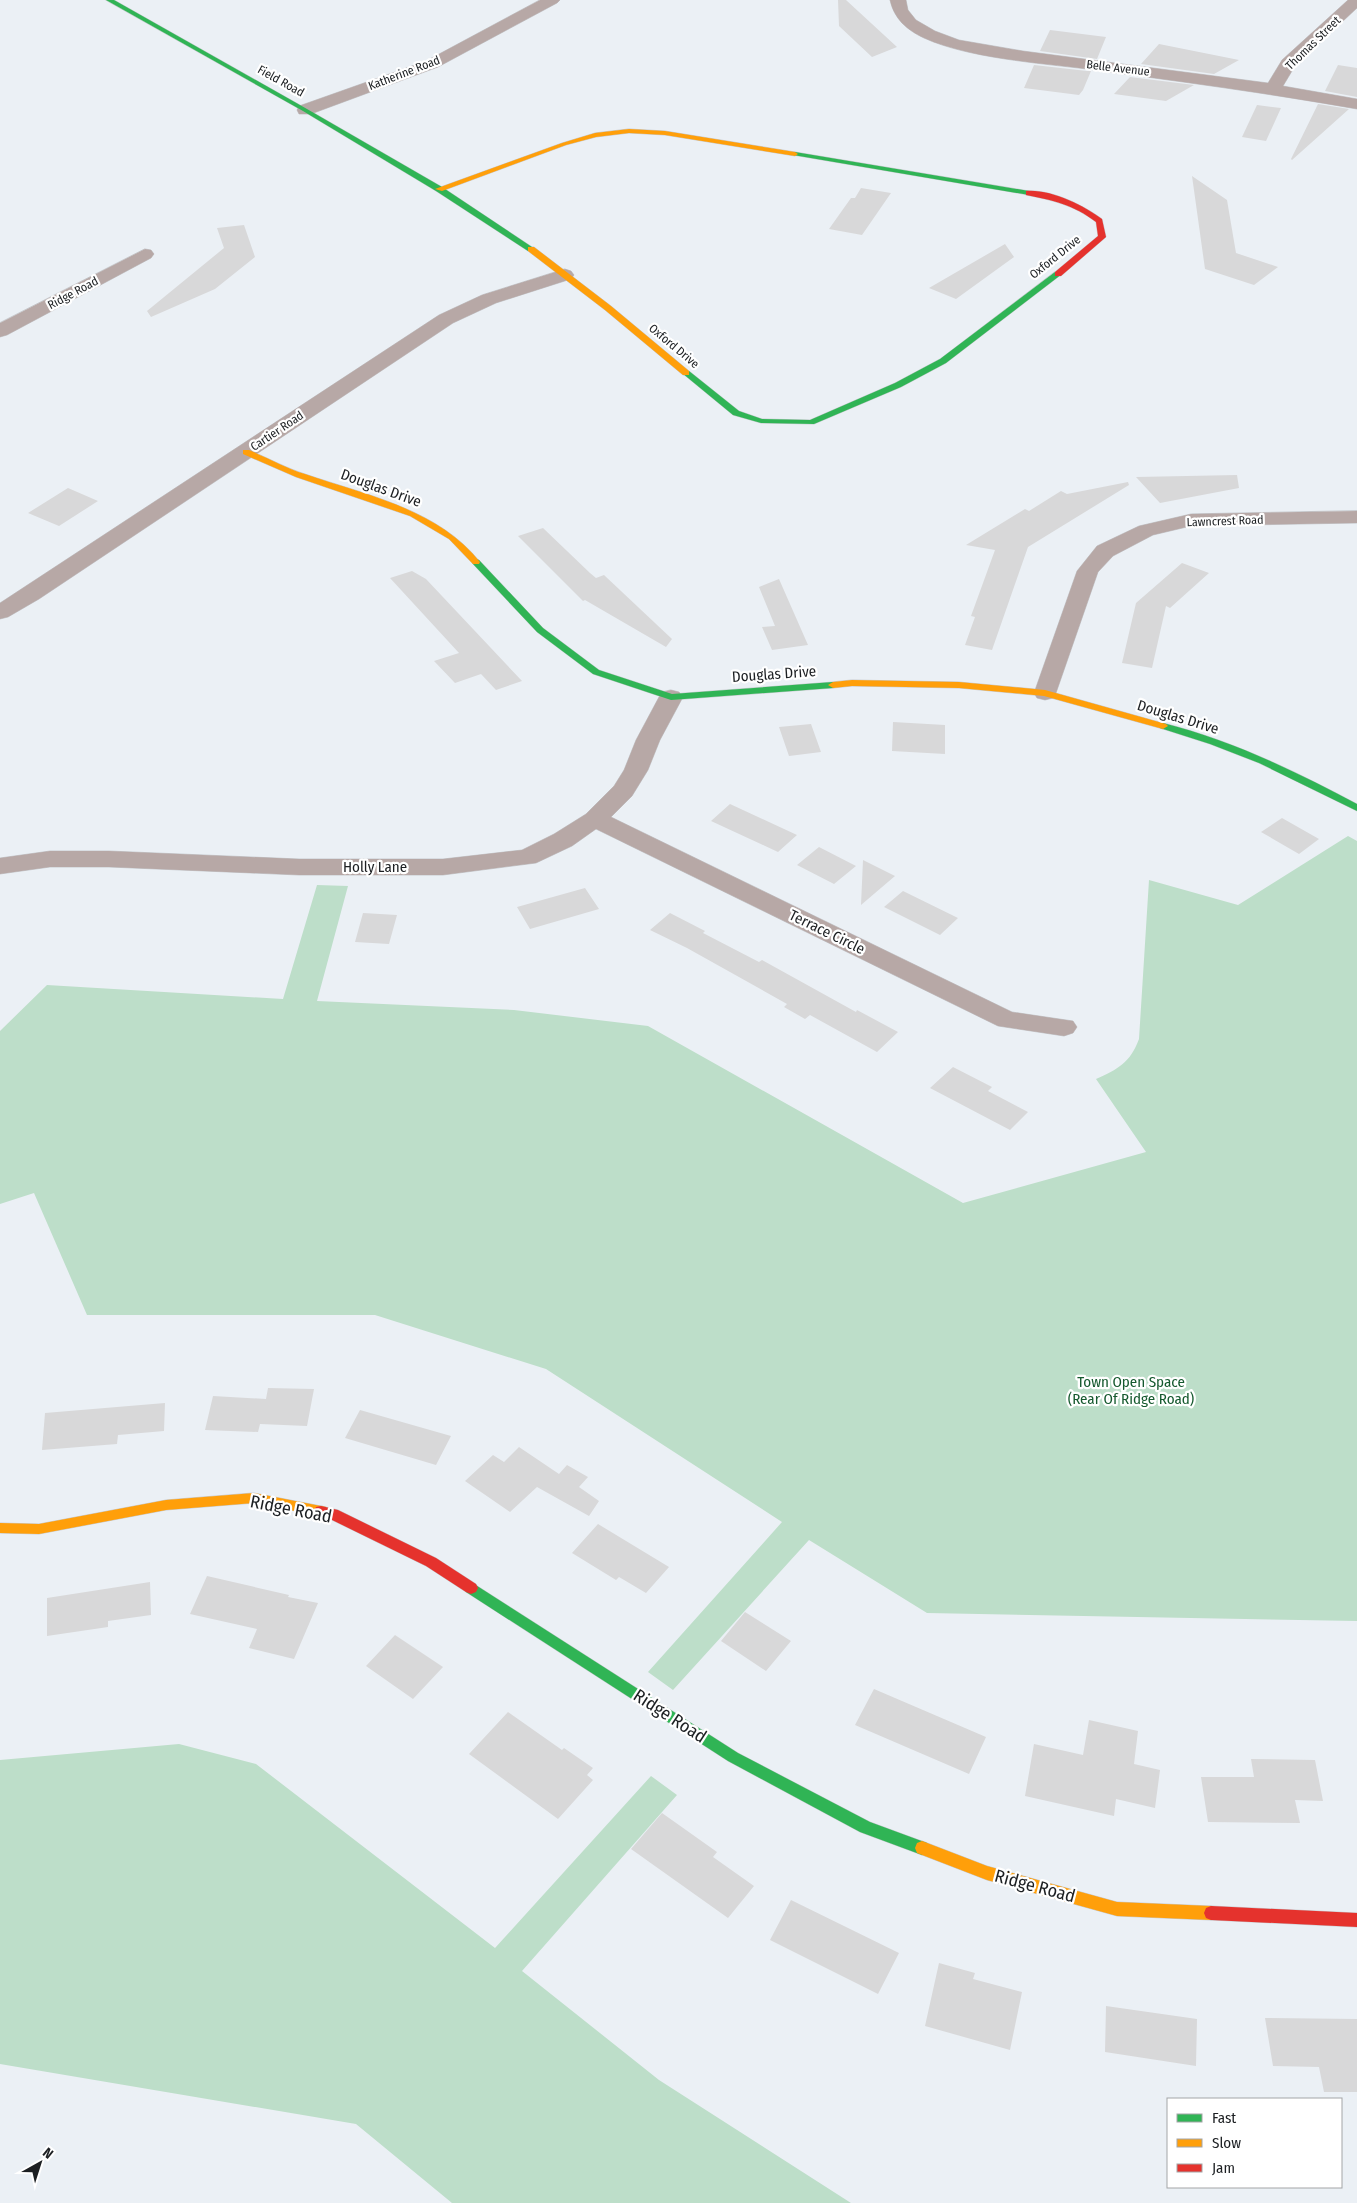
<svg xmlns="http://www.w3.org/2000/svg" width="1357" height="2203" font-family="'Fira Sans Condensed',sans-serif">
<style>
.green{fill:#bddec9}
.building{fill:#d8d8d9}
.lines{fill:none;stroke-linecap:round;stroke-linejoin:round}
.street-casing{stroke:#c7cace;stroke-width:1}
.fast-casing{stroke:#c7cace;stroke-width:1}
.slow-casing{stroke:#c7cace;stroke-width:1}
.jam-casing{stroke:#c7cace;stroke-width:1}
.street{fill:#b7a8a6;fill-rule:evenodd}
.fast{fill:#30b455;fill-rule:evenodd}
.slow{fill:#ff9f0a;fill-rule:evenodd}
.jam{fill:#e5322d;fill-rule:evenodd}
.labels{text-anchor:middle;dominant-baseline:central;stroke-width:4.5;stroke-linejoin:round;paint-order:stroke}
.far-street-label{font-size:12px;fill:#1c1f22;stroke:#fff}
.street-label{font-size:15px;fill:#1c1f22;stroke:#fff}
.park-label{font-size:15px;fill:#15592e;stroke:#fff}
.near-street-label{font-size:18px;fill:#1c1f22;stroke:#fff}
</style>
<rect width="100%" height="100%" fill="#ebf0f5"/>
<!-- green -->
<path class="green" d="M 1348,836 L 1357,841 L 1357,1621 L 927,1613 L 809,1540 L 673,1690 L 648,1672 L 782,1522 L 546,1369 L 375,1315 L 87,1315 L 34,1193 L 0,1204 L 0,1031 L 47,985 L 283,999 L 317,885 L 348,886 L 317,1001 L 514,1010 L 648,1026 L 963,1203 L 1146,1152 L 1096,1079 C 1118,1069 1130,1063 1139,1039 L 1149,880 L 1238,905 Z
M 179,1744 L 256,1764 L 495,1948 L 651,1776 L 677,1795 L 522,1971 L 659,2080 L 851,2203 L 452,2203 L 356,2124 L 0,2064 L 0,1760 Z"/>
<!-- building -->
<path class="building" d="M 838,0 L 846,0 L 897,47 L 872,57 L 839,26 Z
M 1050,30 L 1106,37 L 1097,59 L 1040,51 Z
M 1159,44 L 1239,60 L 1214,74 L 1141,64 Z
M 1034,65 L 1087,71 L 1091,71 L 1083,90 L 1079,95 L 1024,88 Z
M 1338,65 L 1357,68 L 1357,97 L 1325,91 Z
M 1130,77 L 1194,85 L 1166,101 L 1114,94 Z
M 1318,104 L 1349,109 L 1292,160 L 1291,159 Z
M 1257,105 L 1281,108 L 1266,141 L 1242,137 Z
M 1192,176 L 1227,200 L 1236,253 L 1278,267 L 1254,285 L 1205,269 Z
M 861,188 L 891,193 L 862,235 L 829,229 L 851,198 L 855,198 Z
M 244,225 L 255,257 L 215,289 L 151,317 L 147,311 L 224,248 L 217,228 Z
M 1005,244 L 1014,257 L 956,299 L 929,288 Z
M 1237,475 L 1239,488 L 1160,503 L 1136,477 Z
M 1128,482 L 1129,485 L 1028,547 L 992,650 L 965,645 L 975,617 L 971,616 L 995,550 L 966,545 L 1025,509 L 1029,511 L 1061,491 L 1067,494 Z
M 68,488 L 98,501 L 59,526 L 28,513 Z
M 543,528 L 590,573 L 596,578 L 604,575 L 672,639 L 666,647 L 585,600 L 583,601 L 518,536 Z
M 1182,563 L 1209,573 L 1170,608 L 1166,606 L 1152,668 L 1122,663 L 1136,603 Z
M 412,571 L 426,579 L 522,681 L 496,690 L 481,674 L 455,683 L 434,661 L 459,653 L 390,578 Z
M 779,579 L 808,645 L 772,650 L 762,627 L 775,626 L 759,587 Z
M 893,722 L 945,725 L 945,754 L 892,751 Z
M 811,724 L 821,752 L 789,756 L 779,727 Z
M 730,804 L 797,835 L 778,852 L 711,821 Z
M 1282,818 L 1319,839 L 1299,854 L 1261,832 Z
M 819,847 L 856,866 L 834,884 L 797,865 Z
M 863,860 L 895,876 L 861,905 Z
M 585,888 L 599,909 L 530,929 L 517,907 Z
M 903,891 L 958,918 L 940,935 L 884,907 Z
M 363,913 L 397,915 L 389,944 L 355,942 Z
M 670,913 L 705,931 L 703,933 L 759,962 L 762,960 L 856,1012 L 857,1010 L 898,1032 L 877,1052 L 810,1015 L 805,1019 L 784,1007 L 787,1004 L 687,948 L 650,930 Z
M 953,1067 L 992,1087 L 988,1091 L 1028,1112 L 1010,1130 L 930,1088 Z
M 268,1388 L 314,1389 L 307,1426 L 260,1424 L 258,1432 L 205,1430 L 213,1396 L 266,1399 Z
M 165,1403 L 164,1431 L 118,1435 L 117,1444 L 42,1450 L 45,1413 Z
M 360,1410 L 451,1436 L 436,1465 L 345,1438 Z
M 519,1447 L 559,1474 L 567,1465 L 588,1477 L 579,1487 L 599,1501 L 589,1516 L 537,1487 L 510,1512 L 465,1481 L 493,1455 L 504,1462 Z
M 598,1524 L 669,1567 L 646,1593 L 619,1577 L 616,1580 L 572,1553 Z
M 207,1576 L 289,1595 L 288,1597 L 318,1603 L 294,1659 L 249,1648 L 257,1629 L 190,1614 Z
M 150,1582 L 151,1615 L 108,1621 L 108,1627 L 47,1636 L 47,1598 Z
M 745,1612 L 791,1641 L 766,1671 L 721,1641 Z
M 395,1635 L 443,1667 L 413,1699 L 366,1666 Z
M 874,1689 L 986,1737 L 969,1774 L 855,1725 Z
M 508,1712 L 562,1750 L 564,1748 L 593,1768 L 587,1775 L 593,1780 L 558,1819 L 469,1754 Z
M 1089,1720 L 1138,1731 L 1134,1764 L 1160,1770 L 1155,1808 L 1116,1799 L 1114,1816 L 1025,1796 L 1034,1744 L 1083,1755 Z
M 1251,1759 L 1315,1760 L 1323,1801 L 1295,1800 L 1300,1823 L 1208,1822 L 1201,1777 L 1254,1777 Z
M 662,1813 L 717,1852 L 713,1857 L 754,1886 L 728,1918 L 631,1849 Z
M 791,1900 L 899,1953 L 878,1994 L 770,1940 Z
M 939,1963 L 975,1973 L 973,1979 L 1022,1992 L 1010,2050 L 925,2026 Z
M 1106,2006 L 1197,2019 L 1196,2066 L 1105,2052 Z
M 1265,2018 L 1357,2019 L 1357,2092 L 1324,2092 L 1319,2067 L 1273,2066 Z"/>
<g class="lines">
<defs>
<path id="street" d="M 540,0 L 560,0 L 557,3 L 438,67 L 311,114 L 299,114 L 297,110 L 299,106 L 426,61 Z
M 890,0 L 906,0 L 908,10 L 916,20 L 935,31 L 959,40 L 1023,51 L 1268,83 L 1282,60 L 1348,0 L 1357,0 L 1357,8 L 1295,66 L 1283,86 L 1357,99 L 1357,109 C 1267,93 1177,81 1087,69 C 1038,63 968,58 924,38 C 907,30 894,19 890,0 Z
M 145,249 L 151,250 L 154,254 L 151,258 L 7,335 L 0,337 L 0,323 Z
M 565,269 L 571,271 L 574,275 L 571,279 L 496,303 L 453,323 L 39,599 L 8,617 L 0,619 L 0,603 L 439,315 L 482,295 Z
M 1357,511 L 1357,523 L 1191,526 L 1153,535 L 1113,556 L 1098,572 L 1056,693 L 1053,698 L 1045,700 L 1037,698 L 1034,693 L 1077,571 L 1097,546 L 1139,526 L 1191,514 Z
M 671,690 L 679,692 L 683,697 L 660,740 L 648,770 L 632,796 L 611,817 L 1012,1012 L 1073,1021 L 1077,1027 L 1073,1033 L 1064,1036 L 998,1026 L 596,829 L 572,846 L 536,863 L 443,875 L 299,875 L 109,867 L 50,867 L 0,874 L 0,858 L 50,851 L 109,851 L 299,859 L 443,859 L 522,850 L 554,834 L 586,814 L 614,786 L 624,770 L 636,740 L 659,697 L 663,692 Z"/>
<path id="fast" d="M 106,0 L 114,0 L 307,109 L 442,187 L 535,249 L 528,251 L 436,191 L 303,111 Z
M 795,152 L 1029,191 L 1033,193 L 1029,195 L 793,155 L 793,153 Z
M 1055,272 L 1062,274 L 946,363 L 901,387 L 814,424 L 761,423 L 733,415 L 682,373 L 689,371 L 739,411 L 762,419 L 810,420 L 895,383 L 940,359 Z
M 476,559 L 479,560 L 543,628 L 599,670 L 672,694 L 833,682 L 838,685 L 833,688 L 671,700 L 593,674 L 537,632 L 473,564 L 472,562 Z
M 1163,723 C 1231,740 1295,771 1357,804 L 1357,811 L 1259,763 L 1210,744 L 1160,728 L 1160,724 Z
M 471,1582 L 738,1753 L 870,1822 L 927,1843 L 929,1848 L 927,1853 L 922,1855 L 860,1832 L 728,1761 L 466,1592 L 464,1588 L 466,1584 Z"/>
<path id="slow" d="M 629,129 L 665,131 L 795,152 L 798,154 L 795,156 L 665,135 L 629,133 L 596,137 L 566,145 L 442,191 L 435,189 L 562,143 L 595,133 Z
M 528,247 L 534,247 L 611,306 L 689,371 L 689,375 L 683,375 L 605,310 L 528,251 Z
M 243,450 L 249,450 C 268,458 286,468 305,474 C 366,495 438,509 480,562 L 479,564 L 473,564 L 449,539 L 410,516 L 296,477 L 243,454 Z
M 852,680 L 959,682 L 1045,690 L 1166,724 L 1168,726 L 1163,729 L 1044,696 L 959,688 L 852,686 L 833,688 L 828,685 L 833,682 Z
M 254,1493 L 321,1506 L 326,1507 L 328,1511 L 326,1515 L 321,1516 L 254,1503 L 166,1510 L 39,1534 L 0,1533 L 0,1523 L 39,1524 L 166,1500 Z
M 922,1841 L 987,1866 L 1117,1902 L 1211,1906 L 1216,1908 L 1218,1913 L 1216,1918 L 1211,1920 L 1117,1916 L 987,1880 L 917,1853 L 915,1848 L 917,1843 Z"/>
<path id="jam" d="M 1026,191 C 1051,189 1083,205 1102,219 L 1106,237 L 1061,276 L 1055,276 L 1055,272 L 1098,236 L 1096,222 C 1074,205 1052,200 1026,195 Z
M 321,1506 L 338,1510 L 436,1558 L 476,1584 L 478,1588 L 476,1592 L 471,1594 L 466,1592 L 426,1566 L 330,1519 L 316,1515 L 314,1511 L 316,1507 Z
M 1211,1906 L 1357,1913 L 1357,1927 L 1211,1920 L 1206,1918 L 1204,1913 L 1206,1908 Z"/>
</defs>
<!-- street casing -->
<use href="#street" class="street-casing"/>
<!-- fast casing -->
<use href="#fast" class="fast-casing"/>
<!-- slow casing -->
<use href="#slow" class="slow-casing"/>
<!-- jam casing -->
<use href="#jam" class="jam-casing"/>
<!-- street -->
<use href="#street" class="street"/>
<!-- fast -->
<use href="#fast" class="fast"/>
<!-- slow -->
<use href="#slow" class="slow"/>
<!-- jam -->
<use href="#jam" class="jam"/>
</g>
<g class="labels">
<!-- far-street labels -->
<g class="far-street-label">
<text transform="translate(1313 43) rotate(-44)">Thomas Street</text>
<text transform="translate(1118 68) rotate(7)">Belle Avenue</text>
<text transform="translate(404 73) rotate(-21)">Katherine Road</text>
<text transform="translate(281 81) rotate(29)">Field Road</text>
<text transform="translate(1055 257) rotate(-39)">Oxford Drive</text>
<text transform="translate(73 293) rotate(-28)">Ridge Road</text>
<text transform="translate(674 346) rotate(40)">Oxford Drive</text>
<text transform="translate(277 431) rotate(-34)">Cartier Road</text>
<text transform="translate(1225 521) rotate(-2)">Lawncrest Road</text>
</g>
<!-- street labels -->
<g class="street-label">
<text transform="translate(381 488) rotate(20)">Douglas Drive</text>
<text transform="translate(774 674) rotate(-4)">Douglas Drive</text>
<text transform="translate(1178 717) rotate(17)">Douglas Drive</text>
<text x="375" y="867">Holly Lane</text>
<text transform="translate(827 932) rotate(26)">Terrace Circle</text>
</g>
<!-- park labels -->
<g class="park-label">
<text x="1131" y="1382">Town Open Space<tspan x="1131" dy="17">(Rear Of Ridge Road)</tspan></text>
</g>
<!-- near-street labels -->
<g class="near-street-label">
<text transform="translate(291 1509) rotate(11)">Ridge Road</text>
<text transform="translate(670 1716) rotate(33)">Ridge Road</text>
<text transform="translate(1035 1886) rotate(15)">Ridge Road</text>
</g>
</g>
<!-- legend -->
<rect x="1167" y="2098" width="175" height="90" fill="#ffffff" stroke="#a4a5a7"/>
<rect x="1177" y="2114" width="25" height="8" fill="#30b455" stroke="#a4a5a7"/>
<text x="1212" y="2123" font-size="15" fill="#1c1f22">Fast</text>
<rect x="1177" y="2139" width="25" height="8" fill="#ff9f0a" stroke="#a4a5a7"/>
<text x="1212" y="2148" font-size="15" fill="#1c1f22">Slow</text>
<rect x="1177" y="2164" width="25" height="8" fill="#e5322d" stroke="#a4a5a7"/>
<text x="1212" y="2173" font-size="15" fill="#1c1f22">Jam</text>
<!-- north arrow -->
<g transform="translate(40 2163) rotate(39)" stroke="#ffffff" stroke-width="4" paint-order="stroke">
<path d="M0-4L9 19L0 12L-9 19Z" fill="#1c1f22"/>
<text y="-8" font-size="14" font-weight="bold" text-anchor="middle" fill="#1c1f22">N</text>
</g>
</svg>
